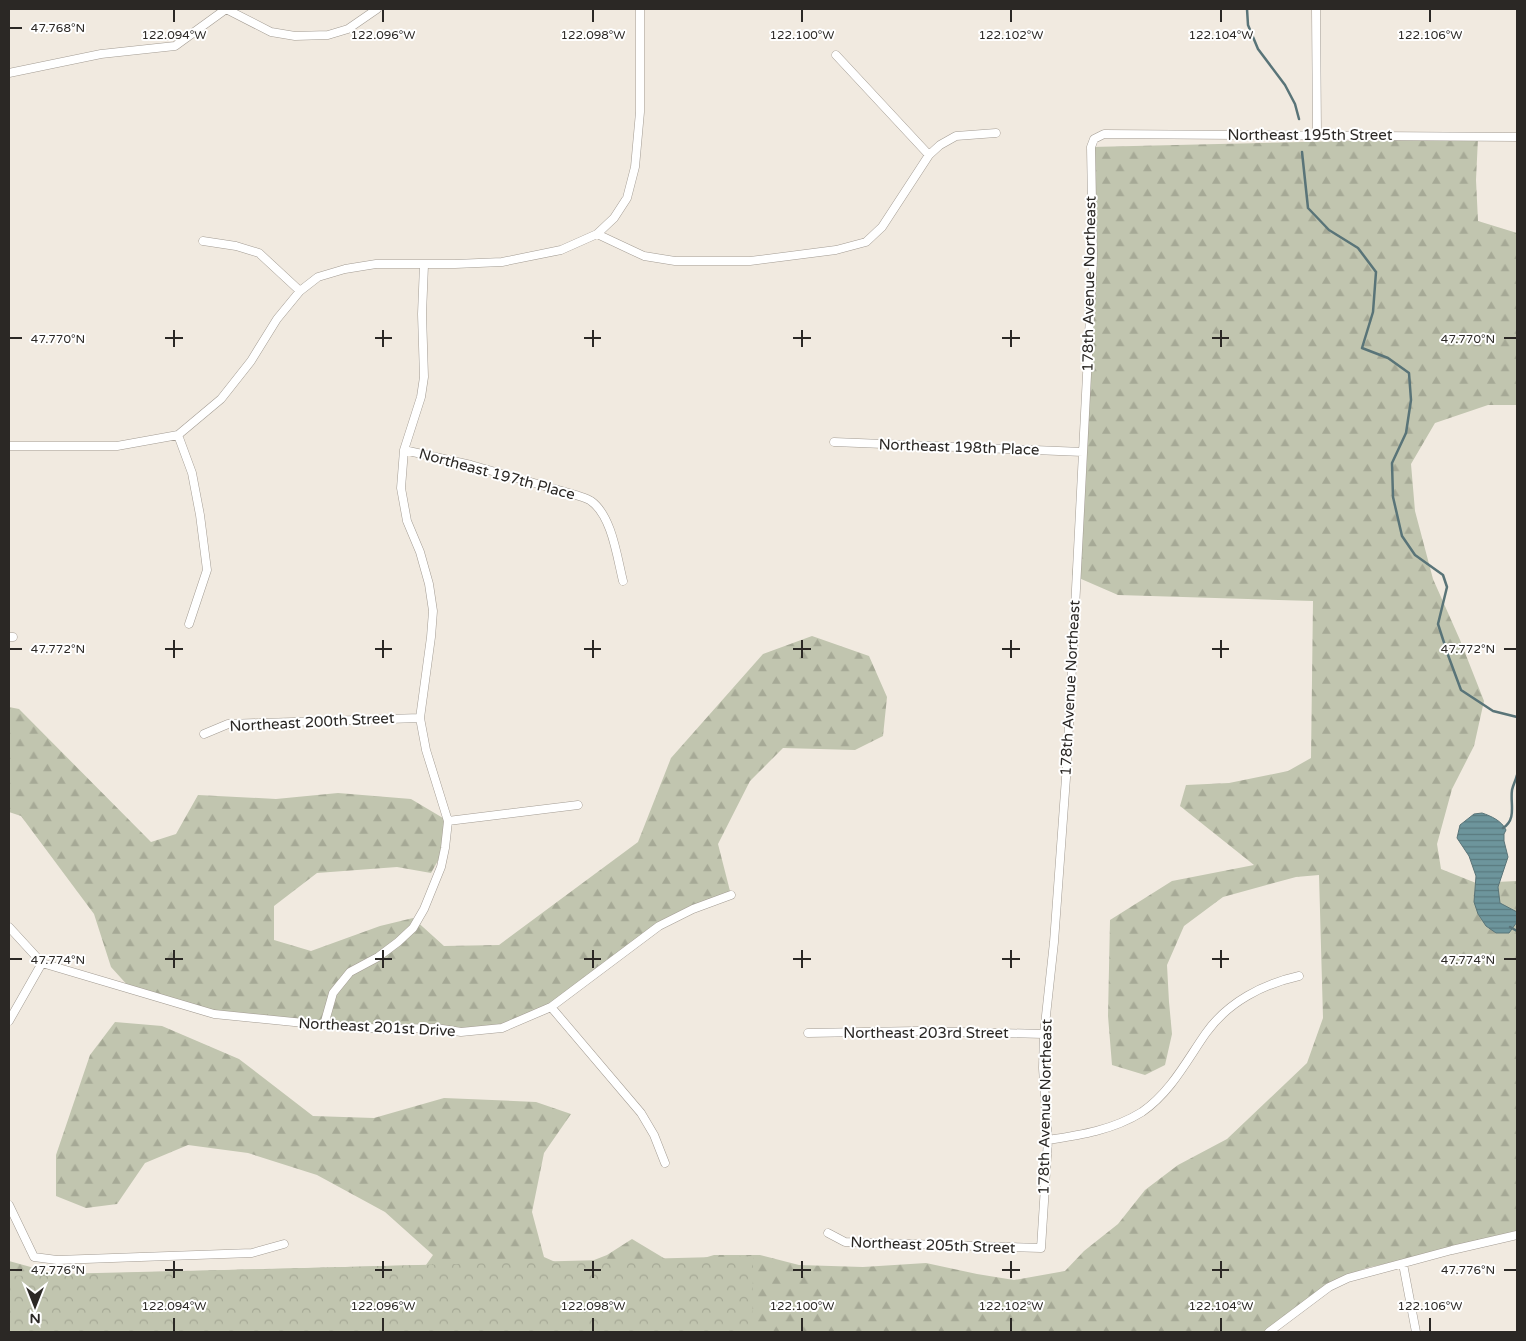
<svg xmlns="http://www.w3.org/2000/svg" width="1526" height="1341" font-family="'Varela Round',sans-serif">
<style>
.forest{fill:url(#forest-firs)}
.park{fill:url(#park-crowns)}
.water{fill:url(#water-rules);stroke:#597478}
.lines{fill:none;stroke-linecap:round;stroke-linejoin:round}
.stream{stroke:#597478;stroke-width:2.5}
.minor-casing{stroke:#a39c93;stroke-width:9}
.minor{stroke:#fff;stroke-width:8}
.ticks{fill:none;stroke:#2b2825;stroke-width:2}
.labels{text-anchor:middle;dominant-baseline:central;stroke-width:4;stroke-linejoin:round;paint-order:stroke}
.street-label{font-size:15px;fill:#2b2825;stroke:#fff}
.ticks-label{font-size:12px;text-anchor:middle;fill:#2b2825;stroke:#fff;stroke-width:4;stroke-linejoin:round;paint-order:stroke}
</style>
<defs>
<pattern id="forest-firs" width="22" height="20" patternUnits="userSpaceOnUse" patternTransform="scale(1.25)"><rect width="22" height="20" fill="#c1c5af"/><path d="M5 1l3.5 6h-7zM16 11l3.5 6h-7z" fill="#a6a996"/></pattern>
<pattern id="park-crowns" width="20" height="18" patternUnits="userSpaceOnUse" patternTransform="scale(1.25)"><rect width="20" height="18" fill="#c1c5af"/><path d="M2 6a3 3 0 1 1 6 0M12 15a3 3 0 1 1 6 0" fill="none" stroke="#a6a996"/></pattern>
<pattern id="water-rules" width="6" height="5" patternUnits="userSpaceOnUse" patternTransform="scale(1.25)"><rect width="6" height="5" fill="#6d959c"/><path d="M0 2.5h6" fill="none" stroke="#5a7a7f"/></pattern>
</defs>
<rect width="100%" height="100%" fill="#f1eae0"/>
<!-- forest -->
<path class="forest" d="M 1478,138 L 1476,180 L 1478,221 L 1517,233 L 1517,405 L 1488,405 L 1435,423 L 1411,464 L 1415,511 L 1433,579 L 1460,640 L 1484,701 L 1474,746 L 1452,789 L 1437,844 L 1441,869 L 1476,883 L 1517,881 L 1517,1235 L 1366,1268 L 1327,1285 L 1268,1332 L 9,1332 L 9,1261 L 56,1274 L 426,1265 L 433,1255 L 385,1212 L 317,1175 L 248,1153 L 188,1145 L 145,1163 L 117,1204 L 86,1208 L 56,1196 L 56,1155 L 90,1055 L 115,1022 L 162,1026 L 239,1059 L 313,1116 L 374,1118 L 444,1098 L 536,1102 L 571,1114 L 544,1153 L 532,1212 L 544,1257 L 571,1269 L 607,1255 L 632,1239 L 677,1266 L 714,1255 L 760,1255 L 799,1265 L 863,1267 L 926,1263 L 977,1274 L 1014,1280 L 1065,1271 L 1084,1251 L 1118,1224 L 1145,1190 L 1178,1165 L 1227,1139 L 1307,1063 L 1323,1018 L 1319,875 L 1296,877 L 1223,897 L 1184,926 L 1167,965 L 1169,1002 L 1172,1034 L 1165,1065 L 1145,1075 L 1112,1065 L 1108,1016 L 1110,920 L 1172,881 L 1254,865 L 1180,806 L 1186,785 L 1229,783 L 1288,771 L 1311,758 L 1313,601 L 1118,595 L 1072,575 L 1079,522 L 1093,258 L 1091,147 Z
M 812,636 L 869,656 L 887,697 L 883,736 L 855,750 L 783,748 L 750,781 L 718,844 L 731,895 L 659,926 L 551,1007 L 502,1028 L 385,1029 L 214,1014 L 130,988 L 111,967 L 94,914 L 21,816 L 9,812 L 9,707 L 19,709 L 151,842 L 176,834 L 198,795 L 276,799 L 338,793 L 411,799 L 448,821 L 445,848 L 431,873 L 397,867 L 317,873 L 274,906 L 274,940 L 311,951 L 380,926 L 413,918 L 444,946 L 499,945 L 638,842 L 671,758 L 763,654 Z"/>
<!-- park -->
<path class="park" d="M 753,1256 L 752,1332 L 9,1332 L 9,1276 Z"/>
<!-- water -->
<path class="water" d="M 1482,813 C 1491,816 1502,821 1506,830 L 1504,834 L 1504,841 L 1508,857 L 1498,887 L 1500,903 L 1517,912 L 1517,922 L 1509,933 L 1496,933 L 1486,926 L 1478,914 L 1474,902 L 1476,876 L 1469,856 L 1457,838 L 1460,825 L 1474,814 Z"/>
<g class="lines">
<!-- stream -->
<path class="stream" d="M 1247,9 L 1248,25 L 1258,49 L 1285,85 L 1295,104 L 1299,119
M 1302,152 L 1308,208 L 1329,230 L 1358,248 L 1376,272 L 1373,312 L 1362,348 L 1388,358 L 1409,373 L 1411,400 L 1406,433 L 1392,463 L 1393,497 L 1402,536 L 1415,555 L 1443,575 L 1447,587 L 1438,624 L 1448,655 L 1461,690 L 1493,711 L 1517,717
M 1503,828 C 1517,819 1510,804 1512,790 C 1513,785 1516,780 1517,775
M 1510,927 L 1517,931"/>
<defs>
<path id="minor" d="M 1316,9 L 1317,135
M 836,55 L 929,155
M 9,73 L 101,54 L 175,46 L 226,9 L 271,32 L 295,36 L 328,35 L 348,29 L 377,9
M 597,234 L 644,256 L 675,261 L 750,261 L 836,250 L 866,242 L 882,227 L 929,155 L 940,145 L 956,136 L 996,133
M 203,241 L 236,246 L 259,253 L 300,291
M 178,435 L 192,473 L 200,515 L 207,570 L 189,624
M 834,442 L 1083,452
M 9,446 L 117,446 L 178,435 L 221,399 L 251,361 L 277,319 L 300,291 L 318,277 L 345,269 L 376,264 L 455,264 L 502,262 L 561,250 L 597,234 L 614,218 L 627,198 L 635,167 L 640,112 L 640,9
M 404,450 L 471,465 L 576,495 C 581,497 587,498 591,501 C 612,516 617,557 623,581
M 9,637 L 13,637
M 204,734 L 228,724 L 420,718
M 448,821 L 578,805
M 9,927 L 42,963 L 214,1014 L 324,1025 L 385,1029 L 436,1028 L 461,1032 L 502,1028 L 551,1007 L 659,926 L 693,909 L 731,895
M 551,1007 L 641,1113 L 654,1135 L 665,1163
M 9,1021 L 42,963
M 324,1025 L 333,993 L 350,972 L 378,957 L 398,942 L 413,928 L 424,909 L 441,867 L 445,848 L 448,821 L 426,750 L 420,718 L 431,637 L 433,611 L 429,584 L 420,552 L 407,521 L 401,488 L 404,450 L 421,397 L 424,377 L 422,314 L 424,265
M 808,1033 L 918,1031 L 1044,1034
M 1048,1140 C 1081,1135 1113,1130 1142,1112 C 1171,1092 1187,1060 1206,1033 C 1228,1002 1263,984 1299,976
M 9,1205 L 34,1257 L 57,1260 L 252,1253 L 284,1244
M 828,1233 L 845,1242 L 1041,1248 L 1048,1140 L 1043,1068 L 1044,1034 L 1054,942 L 1067,764 L 1093,258 L 1091,147 L 1094,139 L 1104,134 L 1517,137
M 1403,1264 L 1416,1332
M 1269,1332 L 1329,1287 L 1348,1278 L 1452,1250 L 1517,1235"/>
</defs>
<!-- minor casing -->
<use href="#minor" class="minor-casing"/>
<!-- minor -->
<use href="#minor" class="minor"/>
</g>
<!-- ticks -->
<path class="ticks" d="M 174,10 L 174,22M 383,10 L 383,22M 593,10 L 593,22M 802,10 L 802,22M 1011,10 L 1011,22M 1221,10 L 1221,22M 1430,10 L 1430,22M 10,28 L 22,28M 174,330 L 174,347M 383,330 L 383,347M 593,330 L 593,347M 802,330 L 802,347M 1011,330 L 1011,347M 1221,330 L 1221,347M 10,338 L 22,338M 165,338 L 183,338M 375,338 L 392,338M 584,338 L 601,338M 793,338 L 811,338M 1002,338 L 1020,338M 1212,338 L 1229,338M 1504,338 L 1516,338M 174,640 L 174,658M 383,640 L 383,658M 593,640 L 593,658M 802,640 L 802,658M 1011,640 L 1011,658M 1221,640 L 1221,658M 10,649 L 22,649M 165,649 L 183,649M 375,649 L 392,649M 584,649 L 601,649M 793,649 L 811,649M 1002,649 L 1020,649M 1212,649 L 1229,649M 1504,649 L 1516,649M 174,950 L 174,968M 383,950 L 383,968M 593,950 L 593,968M 802,950 L 802,968M 1011,950 L 1011,968M 1221,950 L 1221,968M 10,959 L 22,959M 165,959 L 183,959M 375,959 L 392,959M 584,959 L 601,959M 793,959 L 811,959M 1002,959 L 1020,959M 1212,959 L 1229,959M 1504,959 L 1516,959M 174,1261 L 174,1278M 383,1261 L 383,1278M 593,1261 L 593,1278M 802,1261 L 802,1278M 1011,1261 L 1011,1278M 1221,1261 L 1221,1278M 10,1270 L 22,1270M 165,1270 L 183,1270M 375,1270 L 392,1270M 584,1270 L 601,1270M 793,1270 L 811,1270M 1002,1270 L 1020,1270M 1212,1270 L 1229,1270M 1504,1270 L 1516,1270M 174,1318 L 174,1331M 383,1318 L 383,1331M 593,1318 L 593,1331M 802,1318 L 802,1331M 1011,1318 L 1011,1331M 1221,1318 L 1221,1331M 1430,1318 L 1430,1331"/>
<g class="labels">
<!-- street labels -->
<g class="street-label">
<text x="1310" y="135">Northeast 195th Street</text>
<text transform="translate(1089 284) rotate(-89)">178th Avenue Northeast</text>
<text transform="translate(959 447) rotate(2)">Northeast 198th Place</text>
<text transform="translate(497 474) rotate(15)">Northeast 197th Place</text>
<text transform="translate(1070 688) rotate(-87)">178th Avenue Northeast</text>
<text transform="translate(312 722) rotate(-3)">Northeast 200th Street</text>
<text transform="translate(377 1027) rotate(3)">Northeast 201st Drive</text>
<text x="926" y="1033">Northeast 203rd Street</text>
<text transform="translate(1045 1107) rotate(-89)">178th Avenue Northeast</text>
<text transform="translate(933 1245) rotate(2)">Northeast 205th Street</text>
</g>
</g>
<g class="ticks-label">
<text x="58" y="32">47.768°N</text>
<text x="174" y="39">122.094°W</text>
<text x="383" y="39">122.096°W</text>
<text x="593" y="39">122.098°W</text>
<text x="802" y="39">122.100°W</text>
<text x="1011" y="39">122.102°W</text>
<text x="1221" y="39">122.104°W</text>
<text x="1430" y="39">122.106°W</text>
<text x="1468" y="343">47.770°N</text>
<text x="58" y="343">47.770°N</text>
<text x="1468" y="653">47.772°N</text>
<text x="58" y="653">47.772°N</text>
<text x="1468" y="964">47.774°N</text>
<text x="58" y="964">47.774°N</text>
<text x="1468" y="1274">47.776°N</text>
<text x="58" y="1274">47.776°N</text>
<text x="174" y="1310">122.094°W</text>
<text x="383" y="1310">122.096°W</text>
<text x="593" y="1310">122.098°W</text>
<text x="802" y="1310">122.100°W</text>
<text x="1011" y="1310">122.102°W</text>
<text x="1221" y="1310">122.104°W</text>
<text x="1430" y="1310">122.106°W</text>
</g>
<!-- border -->
<rect width="1526" height="1341" fill="none" stroke="#2b2825" stroke-width="20"/>
<!-- north arrow -->
<g transform="translate(35 1306) rotate(180)" stroke="#ffffff" stroke-width="4" paint-order="stroke">
<path d="M0-4L9 19L0 12L-9 19Z" fill="#2b2825"/>
<text y="-8" font-size="14" font-weight="bold" text-anchor="middle" fill="#2b2825">N</text>
</g>
</svg>
